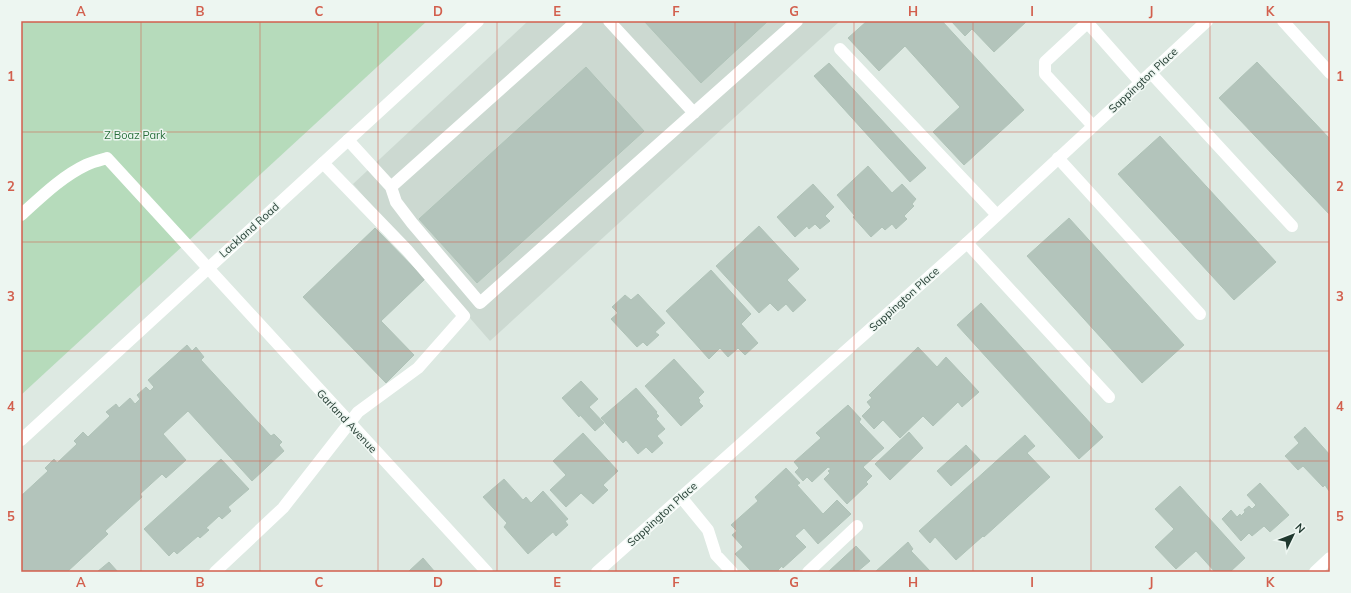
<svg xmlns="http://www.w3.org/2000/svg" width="1351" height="593" font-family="Mulish,sans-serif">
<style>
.built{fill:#ccd9d1}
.green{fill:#b6dbbb}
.building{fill:#b3c4bb;stroke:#b0c3b8}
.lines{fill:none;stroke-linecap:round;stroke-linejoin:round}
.service{stroke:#fff;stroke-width:12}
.minor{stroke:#fff;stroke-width:12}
.tertiary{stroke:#fff;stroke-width:12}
.grid{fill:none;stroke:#d25f4d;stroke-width:1;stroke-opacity:0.55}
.labels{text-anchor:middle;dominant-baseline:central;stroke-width:3;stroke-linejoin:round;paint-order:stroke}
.street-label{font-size:11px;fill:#1f382e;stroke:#edf6f1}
.park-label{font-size:11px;fill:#2a6f3c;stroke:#edf6f1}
.neatline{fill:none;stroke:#d25f4d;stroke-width:1.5}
.grid-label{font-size:13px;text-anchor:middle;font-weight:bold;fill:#d25f4d}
</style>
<rect width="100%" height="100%" fill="#dde9e2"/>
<!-- built -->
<path class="built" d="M 528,21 L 840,21 L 490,341 L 353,184 Z"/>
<!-- green -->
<path class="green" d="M 21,21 L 427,21 L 21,395 Z"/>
<!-- building -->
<path class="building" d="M 644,21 L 768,21 L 701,83 Z
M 867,21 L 942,21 L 1024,110 L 964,165 L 933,132 L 960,107 L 905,46 L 879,71 L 848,38 Z
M 951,21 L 1027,21 L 994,52 L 972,29 L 965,36 Z
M 1257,62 L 1330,139 L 1330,215 L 1219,98 Z
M 829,63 L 926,168 L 910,182 L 814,76 Z
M 586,67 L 644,131 L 477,283 L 419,219 Z
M 1160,136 L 1276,262 L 1234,300 L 1118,174 Z
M 868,166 L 892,193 L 902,184 L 916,199 L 912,204 L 914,206 L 904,216 L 907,219 L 896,229 L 892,224 L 885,230 L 882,227 L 871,237 L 853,217 L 855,216 L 837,195 Z
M 813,184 L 834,207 L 825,216 L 830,221 L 820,229 L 815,224 L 809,229 L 807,226 L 795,237 L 777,217 Z
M 1069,218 L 1184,345 L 1142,383 L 1027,256 Z
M 759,226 L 799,269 L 787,280 L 806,300 L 793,312 L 786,304 L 778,311 L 770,303 L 759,313 L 716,266 Z
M 375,228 L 425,279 L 381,321 L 414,355 L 386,383 L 303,297 Z
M 711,270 L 751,314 L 741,324 L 758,343 L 745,355 L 738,348 L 728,357 L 720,348 L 709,359 L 666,311 Z
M 638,294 L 665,323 L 655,332 L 659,335 L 647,346 L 643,342 L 637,347 L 611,319 L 618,313 L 612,307 L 625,295 L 631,300 Z
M 981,303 L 1103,437 L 1079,459 L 957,325 Z
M 187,345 L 192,351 L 196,347 L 204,357 L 201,360 L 271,436 L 274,434 L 282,442 L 279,445 L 284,451 L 252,481 L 188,411 L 163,434 L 186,460 L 166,478 L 162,474 L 140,494 L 142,497 L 105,531 L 108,534 L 67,572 L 21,572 L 21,496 L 48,471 L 45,468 L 54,459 L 57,463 L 77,444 L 74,441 L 83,432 L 88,437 L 110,416 L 106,412 L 116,404 L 119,408 L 130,398 L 135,404 L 140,399 L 137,395 L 146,387 L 150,391 L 154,387 L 148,380 Z
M 918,347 L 937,367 L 946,357 L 979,392 L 962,407 L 958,402 L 933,426 L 923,416 L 900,438 L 883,420 L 874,429 L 862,416 L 871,407 L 867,402 L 872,398 L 869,395 Z
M 674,359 L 704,392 L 698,398 L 700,400 L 699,402 L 703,406 L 681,426 L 645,386 Z
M 581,381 L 598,399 L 589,407 L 604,423 L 595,431 L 580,415 L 579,417 L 562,398 Z
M 636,388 L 657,412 L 656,413 L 659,416 L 656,419 L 665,429 L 657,436 L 663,443 L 652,453 L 646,447 L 638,454 L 626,440 L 623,443 L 601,418 Z
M 848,405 L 861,419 L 859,422 L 884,448 L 863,467 L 872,476 L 866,482 L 868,484 L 847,504 L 824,479 L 830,473 L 828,471 L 831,469 L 828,467 L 812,482 L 807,477 L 803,481 L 795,472 L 799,468 L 794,462 L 821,438 L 816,433 Z
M 1305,427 L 1330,455 L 1329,491 L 1325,485 L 1323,487 L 1303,466 L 1298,470 L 1285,456 L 1299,443 L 1294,437 Z
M 909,432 L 923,448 L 890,480 L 875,464 Z
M 583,433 L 618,471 L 603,485 L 608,490 L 593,504 L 581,493 L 566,507 L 550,490 L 566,475 L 553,461 Z
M 1025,435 L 1035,446 L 1027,453 L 1050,477 L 984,537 L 983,536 L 956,560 L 935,537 L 930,543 L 919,531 Z
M 966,445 L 980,460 L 951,486 L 937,471 Z
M 221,459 L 249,489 L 228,507 L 231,511 L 222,519 L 219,516 L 206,528 L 209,530 L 200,538 L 198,536 L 177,554 L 174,551 L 169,556 L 144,529 Z
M 786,468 L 800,483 L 797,485 L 823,514 L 837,500 L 851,514 L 818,544 L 804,528 L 795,536 L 806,547 L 783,568 L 782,566 L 778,570 L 779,572 L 752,572 L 735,554 L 743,547 L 732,535 L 737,531 L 731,525 L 758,501 L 755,497 Z
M 504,479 L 523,500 L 526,497 L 531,503 L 543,491 L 568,519 L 565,521 L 568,525 L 556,536 L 553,532 L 528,554 L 504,527 L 507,523 L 483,497 Z
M 1260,483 L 1289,515 L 1270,532 L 1264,526 L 1252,536 L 1249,533 L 1241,541 L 1222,519 L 1231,510 L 1237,517 L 1240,514 L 1241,516 L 1245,512 L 1244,510 L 1249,506 L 1252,509 L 1256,505 L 1247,495 Z
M 1180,486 L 1245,558 L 1230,572 L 1215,572 L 1196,551 L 1176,569 L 1155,547 L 1174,529 L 1155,509 Z
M 908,542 L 913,549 L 911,551 L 931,572 L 875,572 Z
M 856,546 L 870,561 L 857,572 L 828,572 Z
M 423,558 L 435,572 L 408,572 Z
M 109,562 L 118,572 L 97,572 Z"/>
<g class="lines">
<!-- service -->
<path class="service" d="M 609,21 L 694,113
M 1086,21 L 1140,82
M 1087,23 L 1045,62 L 1045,74 L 1093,126
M 840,49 L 997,215
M 1151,73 L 1292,226
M 348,140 L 391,187 L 396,202 L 412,223 L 480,303 L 797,21
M 1058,158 L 1200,314
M 391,187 L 577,21
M 21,215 C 41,197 61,177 86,165 C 92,162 100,160 107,158 L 208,268
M 967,243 L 1109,397
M 681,497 L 708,530 L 716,555 L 732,572
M 215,572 L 283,508 L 358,412 L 418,368 L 464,316 L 407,250 L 323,163
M 808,572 L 857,526"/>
<!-- minor -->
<path class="minor" d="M 1283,21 L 1330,73
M 208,268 L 487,572
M 597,572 L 967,243 L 1207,21
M 1315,572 L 1330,558"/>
<!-- tertiary -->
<path class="tertiary" d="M 21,440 L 478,21"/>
</g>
<!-- grid -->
<path class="grid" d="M 141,21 L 141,572M 260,21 L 260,572M 378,21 L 378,572M 497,21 L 497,572M 616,21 L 616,572M 735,21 L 735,572M 854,21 L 854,572M 973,21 L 973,572M 1091,21 L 1091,572M 1210,21 L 1210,572M 21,132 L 1330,132M 21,242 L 1330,242M 21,351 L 1330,351M 21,461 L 1330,461"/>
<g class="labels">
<!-- street labels -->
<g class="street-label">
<text transform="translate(1143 80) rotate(-43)">Sappington Place</text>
<text transform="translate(249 230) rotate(-42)">Lackland Road</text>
<text transform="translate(904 299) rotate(-42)">Sappington Place</text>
<text transform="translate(347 421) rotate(47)">Garland Avenue</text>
<text transform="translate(662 514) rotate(-42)">Sappington Place</text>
</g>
<!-- park labels -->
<g class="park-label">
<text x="135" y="135">Z Boaz Park</text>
</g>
</g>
<!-- border -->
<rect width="1351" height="593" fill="none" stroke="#edf6f1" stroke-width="44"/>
<!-- north arrow -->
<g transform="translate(1293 535) rotate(47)" stroke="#edf6f1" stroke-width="3" paint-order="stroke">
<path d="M0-3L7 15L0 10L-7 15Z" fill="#1f382e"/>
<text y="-6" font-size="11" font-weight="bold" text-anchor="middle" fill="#1f382e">N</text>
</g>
<rect x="22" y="22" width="1307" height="549" class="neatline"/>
<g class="grid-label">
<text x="81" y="16">A</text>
<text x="200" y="16">B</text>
<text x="319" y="16">C</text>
<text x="438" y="16">D</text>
<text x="557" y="16">E</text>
<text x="676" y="16">F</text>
<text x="794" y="16">G</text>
<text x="913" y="16">H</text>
<text x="1032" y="16">I</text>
<text x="1151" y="16">J</text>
<text x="1270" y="16">K</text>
<text x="11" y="81">1</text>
<text x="1340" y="81">1</text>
<text x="11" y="191">2</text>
<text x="1340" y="191">2</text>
<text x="11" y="301">3</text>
<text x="1340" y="301">3</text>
<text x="11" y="411">4</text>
<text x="1340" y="411">4</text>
<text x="11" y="521">5</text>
<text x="1340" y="521">5</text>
<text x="81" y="587">A</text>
<text x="200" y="587">B</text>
<text x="319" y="587">C</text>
<text x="438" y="587">D</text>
<text x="557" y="587">E</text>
<text x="676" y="587">F</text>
<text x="794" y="587">G</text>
<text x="913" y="587">H</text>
<text x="1032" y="587">I</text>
<text x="1151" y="587">J</text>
<text x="1270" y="587">K</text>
</g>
</svg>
